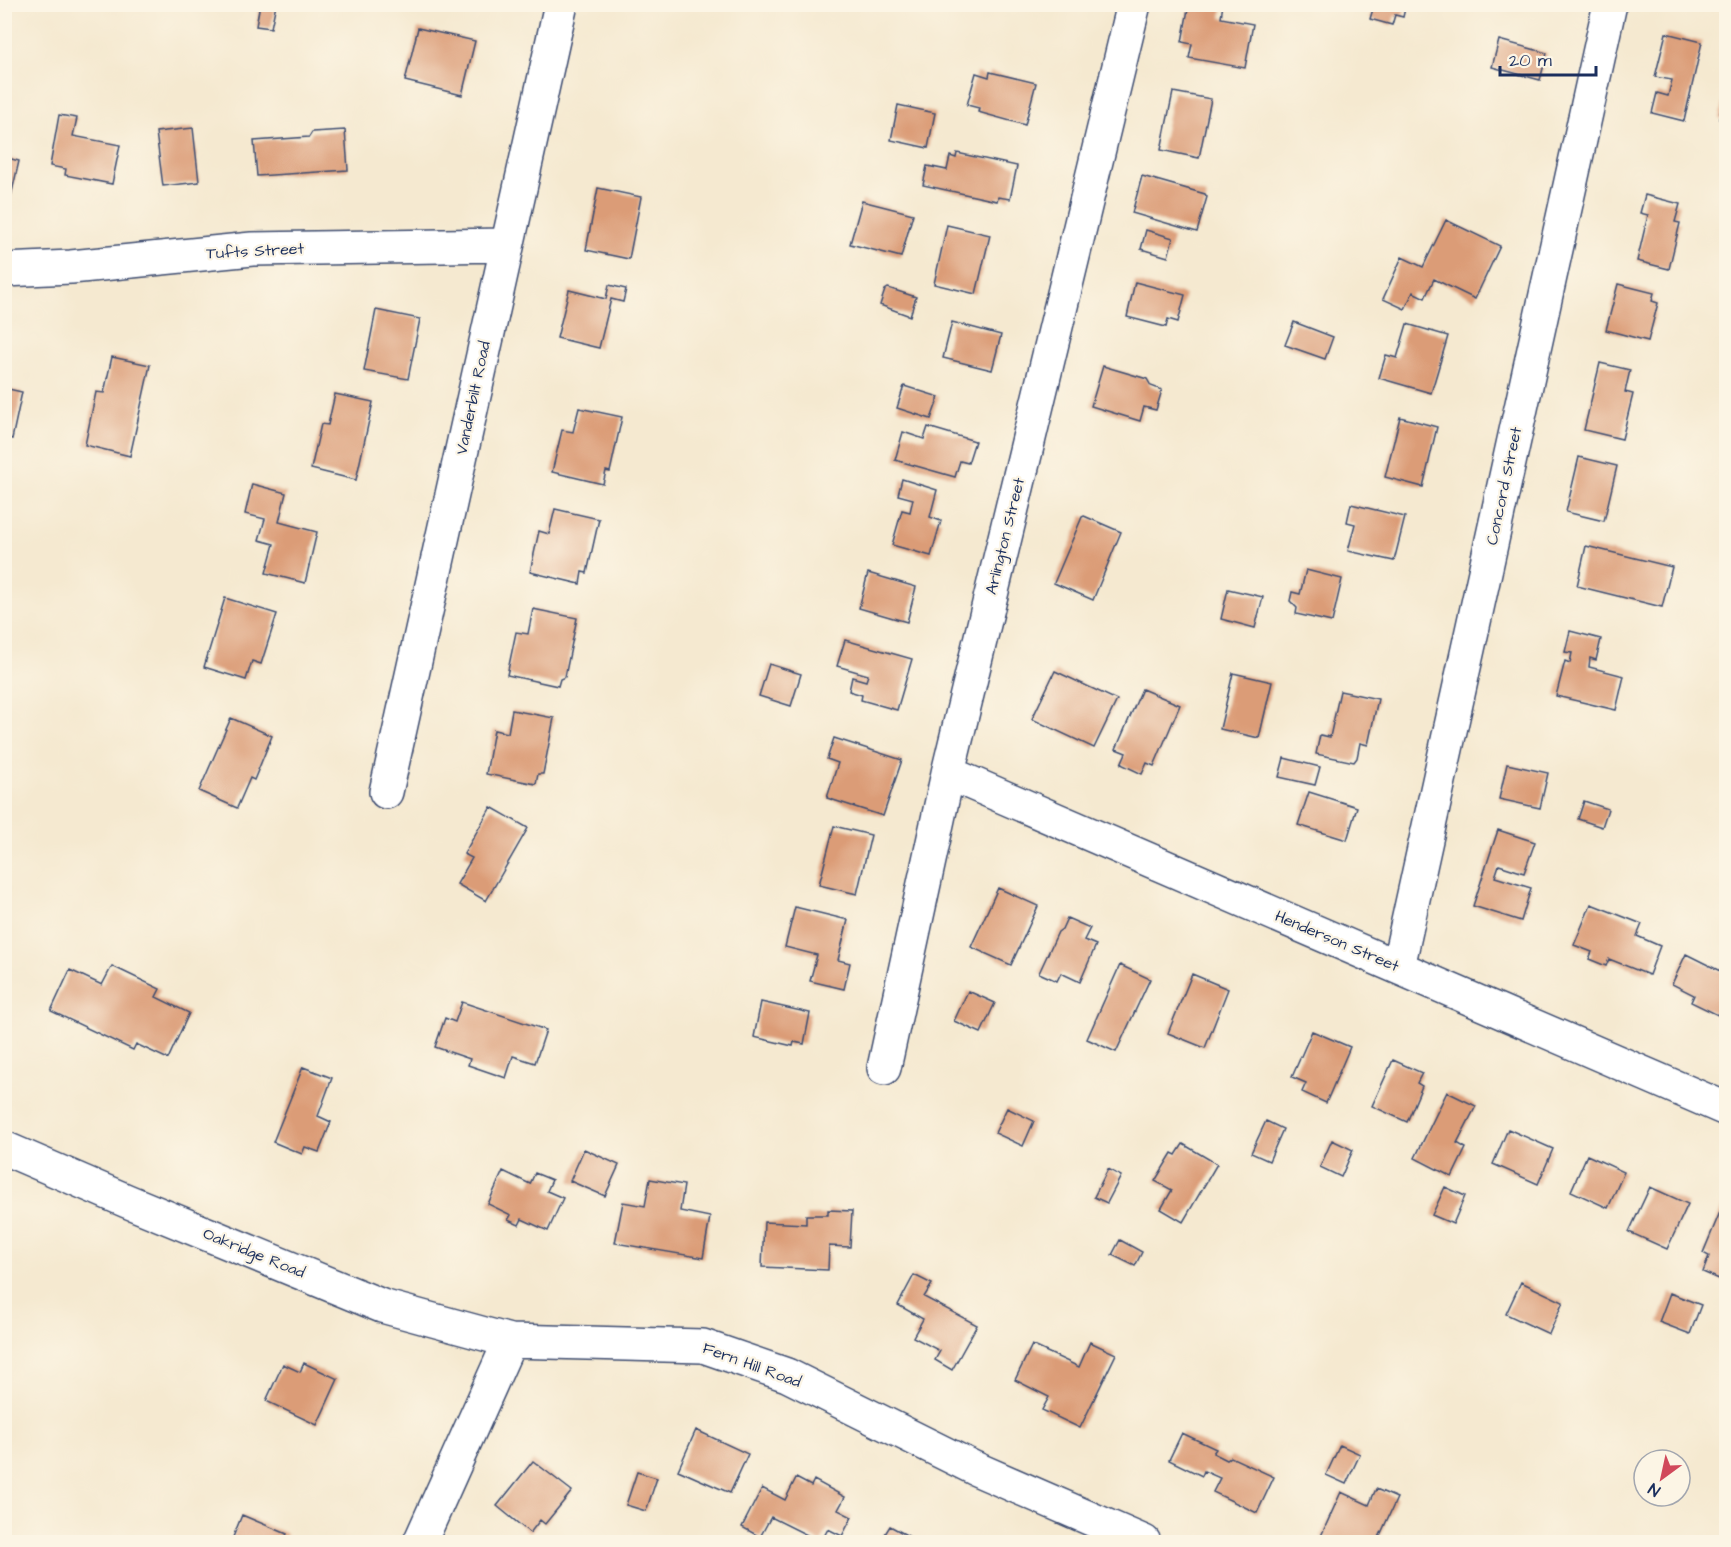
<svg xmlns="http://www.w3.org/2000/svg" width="1731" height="1547" font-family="'Architects Daughter',sans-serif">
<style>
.building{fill:#db9c77}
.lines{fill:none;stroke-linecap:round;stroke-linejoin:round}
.minor-casing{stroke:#3c4b6f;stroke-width:36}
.minor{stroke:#fff;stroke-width:33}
.labels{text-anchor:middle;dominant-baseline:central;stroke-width:4.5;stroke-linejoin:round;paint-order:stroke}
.street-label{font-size:16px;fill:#1b2f5e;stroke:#fcf5e5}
</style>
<rect width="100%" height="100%" fill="#fcf5e5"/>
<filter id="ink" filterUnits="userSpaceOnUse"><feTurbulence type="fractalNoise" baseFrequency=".0167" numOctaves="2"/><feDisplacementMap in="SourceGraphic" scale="12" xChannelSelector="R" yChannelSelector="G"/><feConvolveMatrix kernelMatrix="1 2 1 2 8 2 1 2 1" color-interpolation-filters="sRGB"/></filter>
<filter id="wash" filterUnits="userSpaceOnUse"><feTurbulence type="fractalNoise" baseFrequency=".008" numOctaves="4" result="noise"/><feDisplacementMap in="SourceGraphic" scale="24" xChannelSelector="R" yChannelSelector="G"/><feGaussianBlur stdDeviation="1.35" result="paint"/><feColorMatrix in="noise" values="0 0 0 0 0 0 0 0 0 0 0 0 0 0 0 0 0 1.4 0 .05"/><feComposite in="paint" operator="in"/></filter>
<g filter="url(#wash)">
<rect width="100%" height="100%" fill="#f5e9d0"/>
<g id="blocks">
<!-- building -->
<path class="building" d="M 260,4 L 276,4 L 271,28 L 256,26 Z
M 1189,4 L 1223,4 L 1221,18 L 1253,24 L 1245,68 L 1189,58 L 1192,44 L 1182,42 Z
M 1366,4 L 1406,4 L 1403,17 L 1395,15 L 1392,25 L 1370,19 L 1373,9 L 1365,7 Z
M 418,28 L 475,41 L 462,95 L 405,81 Z
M 1666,33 L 1702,42 L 1684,121 L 1652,113 L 1657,93 L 1668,96 L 1672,80 L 1655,77 Z
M 1499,40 L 1547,53 L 1540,80 L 1492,67 Z
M 990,72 L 1036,83 L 1025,125 L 978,112 L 979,108 L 967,105 L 976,73 L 989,77 Z
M 1726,86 L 1726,120 L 1719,119 Z
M 1173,92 L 1211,99 L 1199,158 L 1161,150 Z
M 898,105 L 935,113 L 928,148 L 891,140 Z
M 59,115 L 77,118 L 73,136 L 120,145 L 112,184 L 65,175 L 66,169 L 50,166 Z
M 193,128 L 199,182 L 163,186 L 156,132 Z
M 345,130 L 348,170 L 257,176 L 254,141 L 309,137 L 312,132 Z
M 957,153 L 1017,166 L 1010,199 L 998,197 L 997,201 L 923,185 L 927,166 L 947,170 L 950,156 L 956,158 Z
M 4,157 L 19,161 L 9,205 L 4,204 Z
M 1142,176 L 1205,194 L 1207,197 L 1197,232 L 1132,213 Z
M 598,188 L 641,197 L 629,259 L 586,250 Z
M 1645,195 L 1680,204 L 1675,222 L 1680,223 L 1669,269 L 1637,261 L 1648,215 L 1640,213 Z
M 862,201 L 913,214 L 901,257 L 850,244 Z
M 1446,220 L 1500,246 L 1475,299 L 1434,279 L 1425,298 L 1413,292 L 1405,309 L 1383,299 L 1402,257 L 1423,267 Z
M 947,225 L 990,235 L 976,294 L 934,284 Z
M 1146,230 L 1173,238 L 1168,257 L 1141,249 Z
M 1135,282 L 1185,295 L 1178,322 L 1168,319 L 1166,327 L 1127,317 Z
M 1618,284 L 1654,293 L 1652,301 L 1658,303 L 1648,341 L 1606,330 Z
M 609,285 L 626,289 L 623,302 L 611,299 L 599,348 L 557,338 L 569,290 L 606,299 Z
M 888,288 L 916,297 L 910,316 L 880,305 L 885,290 Z
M 376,310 L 420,319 L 408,379 L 364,371 Z
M 952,322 L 1001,335 L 992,370 L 943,358 Z
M 1294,322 L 1333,337 L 1325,359 L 1285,345 Z
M 1407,324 L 1448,336 L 1431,393 L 1379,378 L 1386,355 L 1397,358 Z
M 112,357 L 150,365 L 130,456 L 85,445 L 96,392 L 104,393 Z
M 1600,363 L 1630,370 L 1625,392 L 1633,394 L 1622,439 L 1584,430 Z
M 1103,366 L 1147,379 L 1151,386 L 1162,390 L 1156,410 L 1144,407 L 1140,421 L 1091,406 Z
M 904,386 L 939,397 L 931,419 L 897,408 Z
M 4,388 L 22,392 L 12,439 L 4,437 Z
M 335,394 L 373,402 L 356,480 L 311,469 L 321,424 L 328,425 Z
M 579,408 L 622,417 L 610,472 L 606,471 L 603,484 L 552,472 L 562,430 L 573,432 Z
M 1400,417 L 1437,427 L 1423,487 L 1385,477 Z
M 928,427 L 975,441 L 968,463 L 960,461 L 955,477 L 895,460 L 903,432 L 924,439 Z
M 1579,457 L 1617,466 L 1604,521 L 1566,512 Z
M 902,479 L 937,490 L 930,517 L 941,521 L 931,556 L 892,545 L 902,510 L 910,512 L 913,499 L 898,495 Z
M 252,484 L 286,493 L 279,522 L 317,532 L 305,583 L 266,573 L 274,544 L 259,540 L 265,519 L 245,514 Z
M 1351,504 L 1405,517 L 1394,561 L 1348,551 L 1355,524 L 1347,522 Z
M 555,509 L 599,519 L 587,573 L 582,572 L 580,584 L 530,572 L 539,531 L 549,534 Z
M 1084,516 L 1121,532 L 1093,600 L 1054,583 L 1082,517 Z
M 1586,546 L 1672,567 L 1662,607 L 1577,586 Z
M 1306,570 L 1342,579 L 1332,622 L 1296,614 L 1297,608 L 1290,601 L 1292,592 L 1300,594 Z
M 868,573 L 916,587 L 907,622 L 859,608 Z
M 1228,589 L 1263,597 L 1255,628 L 1221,619 Z
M 225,598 L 277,614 L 261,664 L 252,661 L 246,680 L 204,667 Z
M 533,609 L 577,618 L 565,677 L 560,679 L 558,686 L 507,675 L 516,632 L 528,634 Z
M 1570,631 L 1601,639 L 1596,660 L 1590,658 L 1589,667 L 1624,676 L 1616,710 L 1556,696 L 1565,661 L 1570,663 L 1572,653 L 1565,652 Z
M 845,640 L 912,659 L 897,710 L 861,700 L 862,695 L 849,691 L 852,677 L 866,681 L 868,675 L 837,666 Z
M 769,664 L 801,674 L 791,706 L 759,696 Z
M 1055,671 L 1117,700 L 1094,748 L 1032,719 Z
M 1233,673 L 1272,682 L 1259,738 L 1220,729 Z
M 1142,689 L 1180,705 L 1154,766 L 1147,763 L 1142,774 L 1121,764 L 1126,753 L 1116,749 Z
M 1340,691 L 1378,699 L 1368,745 L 1360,743 L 1357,758 L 1354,762 L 1316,754 L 1320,735 L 1330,737 Z
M 512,710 L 554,718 L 543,774 L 538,774 L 536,784 L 486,774 L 494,730 L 508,733 Z
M 231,718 L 272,736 L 254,780 L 250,778 L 237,808 L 199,791 Z
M 834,738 L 902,760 L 883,816 L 827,798 L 838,763 L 827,759 Z
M 1284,758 L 1320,767 L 1315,785 L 1279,777 Z
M 1507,764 L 1548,773 L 1540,808 L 1499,799 Z
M 1309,792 L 1357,807 L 1347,840 L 1298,825 Z
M 1584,801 L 1608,809 L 1602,827 L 1578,819 Z
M 491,807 L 528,828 L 486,901 L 457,884 L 472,858 L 464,854 Z
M 834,826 L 871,835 L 857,894 L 819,885 Z
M 1498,830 L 1535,842 L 1524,873 L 1499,865 L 1495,877 L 1531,888 L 1521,921 L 1473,906 Z
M 998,888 L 1038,906 L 1011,965 L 971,947 Z
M 1591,904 L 1642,924 L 1637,936 L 1660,946 L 1649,975 L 1609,959 L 1606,966 L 1589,959 L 1592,952 L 1574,945 Z
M 795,907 L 848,920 L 838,960 L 850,963 L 844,989 L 810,981 L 817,955 L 785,947 Z
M 1067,918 L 1090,928 L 1084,940 L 1096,945 L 1080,982 L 1061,973 L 1057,981 L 1039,973 L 1058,932 L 1062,929 Z
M 1686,954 L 1722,972 L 1724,968 L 1726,969 L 1726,1014 L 1724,1018 L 1691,1002 L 1694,995 L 1672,984 Z
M 1120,965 L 1150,979 L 1116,1052 L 1087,1039 Z
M 112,966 L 160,989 L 156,997 L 189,1013 L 168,1059 L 136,1044 L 133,1050 L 51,1011 L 70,970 L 102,985 Z
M 1192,974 L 1228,989 L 1205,1048 L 1168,1033 Z
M 968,991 L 995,1003 L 981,1033 L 954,1021 Z
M 462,1002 L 546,1030 L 535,1063 L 513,1056 L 506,1078 L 468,1065 L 470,1059 L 435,1047 L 445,1018 L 455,1022 Z
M 761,1002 L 810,1013 L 804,1044 L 794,1042 L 793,1046 L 754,1037 Z
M 1312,1031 L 1350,1047 L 1326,1103 L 1302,1092 L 1306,1083 L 1292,1077 Z
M 1393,1060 L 1422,1073 L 1417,1083 L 1422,1086 L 1407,1122 L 1372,1106 Z
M 303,1067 L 332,1078 L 318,1116 L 331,1122 L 319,1152 L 305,1147 L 302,1154 L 273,1142 Z
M 1447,1092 L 1476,1106 L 1457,1143 L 1466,1148 L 1452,1177 L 1415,1158 Z
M 1007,1108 L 1034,1121 L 1023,1146 L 995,1133 Z
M 1266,1121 L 1283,1129 L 1269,1161 L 1251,1153 Z
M 1508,1129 L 1553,1149 L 1538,1184 L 1493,1164 Z
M 1332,1140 L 1353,1150 L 1341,1177 L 1320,1167 Z
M 1183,1144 L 1217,1164 L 1183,1222 L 1161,1209 L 1172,1190 L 1155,1181 L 1172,1153 L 1176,1155 Z
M 584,1149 L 619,1165 L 605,1196 L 570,1181 Z
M 1587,1155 L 1624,1172 L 1608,1208 L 1571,1191 Z
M 1108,1169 L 1121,1176 L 1107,1203 L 1094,1197 Z
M 503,1171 L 530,1184 L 535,1173 L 552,1180 L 547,1191 L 563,1198 L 548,1231 L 522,1219 L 519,1225 L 508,1220 L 511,1215 L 488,1204 Z
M 650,1179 L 684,1185 L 680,1211 L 710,1217 L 703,1258 L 615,1243 L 623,1202 L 645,1206 Z
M 1445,1187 L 1465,1196 L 1453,1224 L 1432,1215 Z
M 1650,1187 L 1688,1204 L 1667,1249 L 1629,1232 Z
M 1723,1205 L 1726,1206 L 1726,1282 L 1703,1272 L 1709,1256 L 1703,1253 Z
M 828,1210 L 852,1211 L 850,1247 L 829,1246 L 828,1270 L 762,1267 L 764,1222 L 806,1224 L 806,1215 L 828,1215 Z
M 1120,1240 L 1142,1252 L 1135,1266 L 1112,1255 Z
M 914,1275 L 932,1284 L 924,1297 L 977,1325 L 952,1370 L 935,1360 L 940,1351 L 913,1337 L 923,1319 L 898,1305 Z
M 1521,1282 L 1563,1302 L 1549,1334 L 1506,1314 Z
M 1670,1293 L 1701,1305 L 1690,1334 L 1659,1322 Z
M 1090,1342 L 1116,1354 L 1080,1428 L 1042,1410 L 1049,1397 L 1015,1380 L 1032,1345 L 1079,1367 Z
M 304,1363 L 338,1379 L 317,1425 L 266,1401 L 283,1364 L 300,1372 Z
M 696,1430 L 748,1454 L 730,1493 L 678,1470 Z
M 1182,1433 L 1216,1449 L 1213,1453 L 1227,1460 L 1231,1457 L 1274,1477 L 1257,1513 L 1213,1492 L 1220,1478 L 1204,1471 L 1202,1476 L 1169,1460 Z
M 1340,1445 L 1360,1454 L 1346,1484 L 1326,1475 Z
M 533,1461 L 572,1491 L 545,1524 L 540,1520 L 530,1533 L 497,1506 Z
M 637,1472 L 657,1478 L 646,1511 L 626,1505 Z
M 796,1478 L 811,1486 L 814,1480 L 845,1497 L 838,1510 L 852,1517 L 842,1536 L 828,1529 L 821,1542 L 771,1517 L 760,1537 L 742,1527 L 762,1488 L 785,1500 Z
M 1376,1489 L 1397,1498 L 1377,1542 L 1335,1542 L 1321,1536 L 1341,1492 L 1369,1505 Z
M 242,1515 L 287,1534 L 283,1542 L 231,1542 Z
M 890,1526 L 919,1542 L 880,1542 Z"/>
</g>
</g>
<g filter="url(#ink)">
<use href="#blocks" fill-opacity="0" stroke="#3c4b6f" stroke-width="1.5"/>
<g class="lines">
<defs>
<path id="minor" d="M 4,270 L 71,267 L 252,249 L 506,245
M 948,773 L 1726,1109
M 386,792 L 561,4
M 1398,967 L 1610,4
M 884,1068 L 948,773 L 1134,4
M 4,1148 L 127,1201 L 382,1306 L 510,1341 L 703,1346 L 787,1375 L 974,1468 L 1144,1542
M 420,1542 L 510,1341"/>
</defs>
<!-- minor casing -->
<use href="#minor" class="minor-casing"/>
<!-- minor -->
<use href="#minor" class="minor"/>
</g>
</g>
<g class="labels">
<!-- street labels -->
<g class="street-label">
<text transform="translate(255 251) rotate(-3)">Tufts Street</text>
<text transform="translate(473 398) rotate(-78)">Vanderbilt Road</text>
<text transform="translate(1504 486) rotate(-78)">Concord Street</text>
<text transform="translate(1005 536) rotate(-76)">Arlington Street</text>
<text transform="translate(1337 941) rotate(23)">Henderson Street</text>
<text transform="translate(254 1253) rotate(22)">Oakridge Road</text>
<text transform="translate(752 1365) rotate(20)">Fern Hill Road</text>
</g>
</g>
<!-- margin -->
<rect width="1731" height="1547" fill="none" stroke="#fcf5e5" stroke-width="24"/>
<!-- north arrow -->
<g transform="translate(1662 1478) rotate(213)"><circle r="28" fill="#fcf5e5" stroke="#a2a6af" stroke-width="1.5"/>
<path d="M0-4.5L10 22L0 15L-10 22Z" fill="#d1495b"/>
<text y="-9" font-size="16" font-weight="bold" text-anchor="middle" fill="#1b2f5e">N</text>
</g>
<!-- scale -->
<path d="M1500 66v9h96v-9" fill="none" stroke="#1b2f5e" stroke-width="3"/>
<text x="1509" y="66" font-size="18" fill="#1b2f5e" stroke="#fcf5e5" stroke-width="4.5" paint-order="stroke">20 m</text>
</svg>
